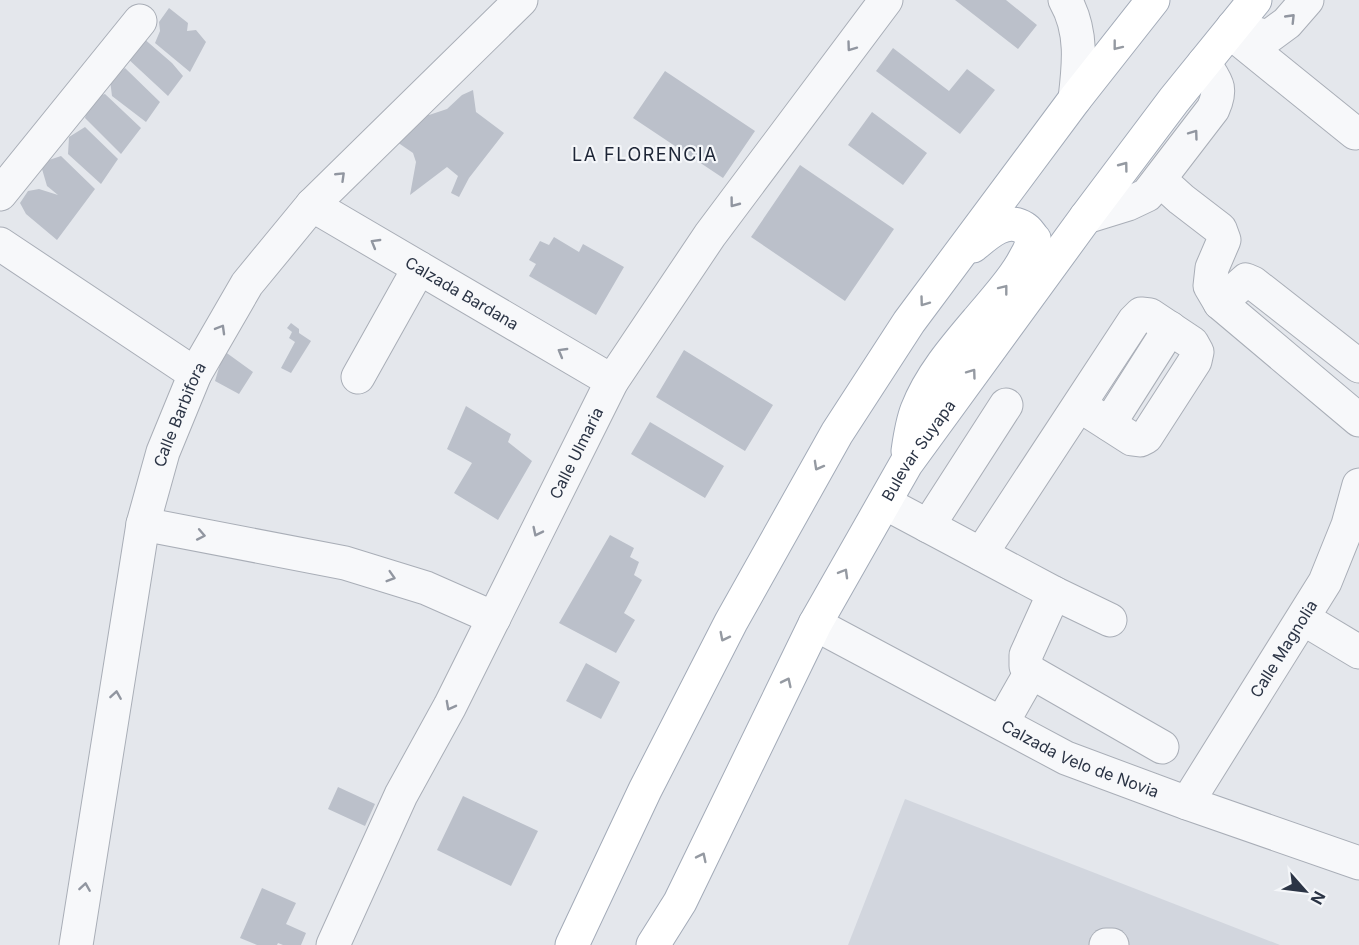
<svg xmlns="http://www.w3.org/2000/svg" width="1359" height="945" font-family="Inter,sans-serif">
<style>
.built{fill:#d2d6de}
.building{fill:#bbc0ca}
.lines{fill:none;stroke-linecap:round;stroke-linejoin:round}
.minor-casing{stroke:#a9aeb7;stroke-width:35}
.major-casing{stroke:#a3abb8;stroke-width:35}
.minor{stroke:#f7f8fa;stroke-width:33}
.major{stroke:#fff;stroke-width:33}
.oneway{stroke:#9196a0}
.oneway2{stroke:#959aa2}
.labels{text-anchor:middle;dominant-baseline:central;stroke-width:4.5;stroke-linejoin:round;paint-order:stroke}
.street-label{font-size:16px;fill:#2b3445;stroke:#f4f6f9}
.neighbourhood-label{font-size:18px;letter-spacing:1.5px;fill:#1d2536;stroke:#f4f6f9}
</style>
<rect width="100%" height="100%" fill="#e4e7ec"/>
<!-- built -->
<path class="built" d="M 905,799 L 1280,945 L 848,945 Z"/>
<!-- building -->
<path class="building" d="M 955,0 L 1006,0 L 1037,25 L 1018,49 Z
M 169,8 L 188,23 L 187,31 L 196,30 L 206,42 L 190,72 L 155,43 L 160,31 L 159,22 Z
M 142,37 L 172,63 L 183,76 L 168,96 L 126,57 Z
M 893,48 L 949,91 L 967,69 L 995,90 L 960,134 L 876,71 Z
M 125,68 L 160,102 L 146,122 L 112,96 L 110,80 Z
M 665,71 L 755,131 L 723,178 L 633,118 Z
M 473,90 L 476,112 L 504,133 L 469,178 L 459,197 L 451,193 L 458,176 L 447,167 L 410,195 L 416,162 L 413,153 L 397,142 L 420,114 L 429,115 L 447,109 L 462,95 Z
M 105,94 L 141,128 L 121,154 L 85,118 L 88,106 L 95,97 Z
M 872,112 L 927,153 L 903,185 L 848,145 Z
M 85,127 L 118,159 L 101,184 L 68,154 L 69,137 Z
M 61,156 L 95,189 L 57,240 L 26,214 L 20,203 L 28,191 L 39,189 L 58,195 L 47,186 L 42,169 L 49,160 Z
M 800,165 L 894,229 L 845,301 L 751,237 Z
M 554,237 L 579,252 L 583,244 L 624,267 L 596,315 L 529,276 L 536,264 L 529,260 L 540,241 L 549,245 Z
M 291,323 L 299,329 L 299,333 L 311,341 L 291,373 L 281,368 L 295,342 L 289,338 L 292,332 L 287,328 Z
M 684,350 L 773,405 L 745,451 L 656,397 Z
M 224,351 L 253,372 L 239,394 L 215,381 Z
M 466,406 L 511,434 L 508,442 L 532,461 L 498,520 L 454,493 L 472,463 L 447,449 Z
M 650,422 L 724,466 L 705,498 L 631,454 Z
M 610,535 L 634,548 L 630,557 L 639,562 L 634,575 L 642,580 L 624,613 L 635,620 L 616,653 L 559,623 Z
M 586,663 L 620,682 L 601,719 L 566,701 Z
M 338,787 L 375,804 L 365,826 L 328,809 Z
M 463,796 L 538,831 L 511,886 L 437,850 Z
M 262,888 L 296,903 L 286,924 L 306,933 L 301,945 L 283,945 L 278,943 L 277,945 L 257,945 L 240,938 Z"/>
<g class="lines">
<defs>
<g id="minor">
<path d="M 1065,0 C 1083,31 1079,65 1075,99"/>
<path d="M 1233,27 L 1268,37 L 1287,23 L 1307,0"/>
<path d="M 1230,32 L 1355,133"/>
<path d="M 1160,180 L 1181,199 L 1220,229 L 1224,240 L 1212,268 L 1210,286 L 1220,303 L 1359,420"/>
<path d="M 0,194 L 140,21"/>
<path id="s1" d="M 312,205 L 612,381"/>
<path d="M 1086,217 L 1128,204 L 1147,195 L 1213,109 C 1223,87 1216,82 1204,63"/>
<path d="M 0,244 L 195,374"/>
<path d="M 1220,303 L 1246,280 L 1253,283 L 1359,366"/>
<path d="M 358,377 L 419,268"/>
<path d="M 1109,424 L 1170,328"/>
<path d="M 885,503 L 1054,593 L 1110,620"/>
<path d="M 143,524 L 345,563 L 426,588 L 494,618"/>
<path d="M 928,526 L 1006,405"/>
<path d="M 981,554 L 1134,321 L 1141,314 L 1150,315 L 1192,343 L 1197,352 L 1195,361 L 1146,437 L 1140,440 L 1132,439 L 1079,405"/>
<path d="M 1054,593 L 1026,655 L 1026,666 L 1031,672 L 1162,747"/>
<path d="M 1304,619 L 1359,652"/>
<path id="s2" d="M 815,624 L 1066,758 L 1187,803 L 1359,863"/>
<path d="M 1002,723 L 1031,672"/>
<path id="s3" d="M 1187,803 L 1325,582 L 1348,525 L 1359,485"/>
<path id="s4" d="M 76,945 L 143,524 L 163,452 L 195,374 L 247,284 L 312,205 L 521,0"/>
<path id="s5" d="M 333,945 L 401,795 L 450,706 L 612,381 L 710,235 L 886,0"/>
<path d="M 1106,945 L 1112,945"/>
</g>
<g id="major">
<path d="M 908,451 C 910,437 912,423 917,410 C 930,376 956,346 979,319 C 1000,294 1023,270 1034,239 C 1031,236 1028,230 1024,228 C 1006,216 986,235 973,246"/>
<path d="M 572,945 L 645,790 L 731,622 L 837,433 L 909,322 L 1075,99 L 1153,0"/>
<path id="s6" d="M 653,945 L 680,902 L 815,624 L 906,464 L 1086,217 L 1174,100 L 1255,0"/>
</g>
</defs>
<!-- minor casing -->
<use href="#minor" class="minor-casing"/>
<!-- major casing -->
<use href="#major" class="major-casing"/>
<!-- minor -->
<use href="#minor" class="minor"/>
<!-- major -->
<use href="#major" class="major"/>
</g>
<!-- one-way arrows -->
<defs><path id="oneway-chevron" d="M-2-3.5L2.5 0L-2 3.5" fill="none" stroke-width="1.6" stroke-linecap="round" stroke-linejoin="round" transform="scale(1.5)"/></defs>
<g class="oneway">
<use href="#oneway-chevron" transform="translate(1291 18) rotate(-46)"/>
<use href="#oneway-chevron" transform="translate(851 47) rotate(126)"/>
<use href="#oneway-chevron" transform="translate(1194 134) rotate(-54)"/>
<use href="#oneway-chevron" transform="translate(341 176) rotate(-44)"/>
<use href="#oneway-chevron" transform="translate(734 203) rotate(127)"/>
<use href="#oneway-chevron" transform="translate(375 243) rotate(-150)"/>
<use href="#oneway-chevron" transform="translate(221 329) rotate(-60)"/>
<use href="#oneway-chevron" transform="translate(562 352) rotate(-150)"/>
<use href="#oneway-chevron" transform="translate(537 532) rotate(116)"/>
<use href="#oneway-chevron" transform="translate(201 535) rotate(11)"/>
<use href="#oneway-chevron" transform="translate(391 577) rotate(17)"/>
<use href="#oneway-chevron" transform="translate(116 695) rotate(-81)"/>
<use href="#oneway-chevron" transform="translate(450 706) rotate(118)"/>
<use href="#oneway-chevron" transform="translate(85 887) rotate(-81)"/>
</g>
<g class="oneway2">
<use href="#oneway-chevron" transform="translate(1117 46) rotate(128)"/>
<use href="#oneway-chevron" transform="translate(1124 166) rotate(-53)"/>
<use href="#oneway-chevron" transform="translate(1004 289) rotate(-52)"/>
<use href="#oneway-chevron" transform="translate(924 302) rotate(126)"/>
<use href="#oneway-chevron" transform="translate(972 373) rotate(-54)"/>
<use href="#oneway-chevron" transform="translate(818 466) rotate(119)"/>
<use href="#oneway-chevron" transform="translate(844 573) rotate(-60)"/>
<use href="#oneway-chevron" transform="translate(724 637) rotate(117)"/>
<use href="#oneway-chevron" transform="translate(787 682) rotate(-64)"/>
<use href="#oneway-chevron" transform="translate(702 857) rotate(-64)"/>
</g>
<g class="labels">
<!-- street labels -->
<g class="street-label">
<text stroke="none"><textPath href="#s1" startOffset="174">Calzada Bardana</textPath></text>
<text stroke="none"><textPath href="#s4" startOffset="542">Calle Barbifora</textPath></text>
<text stroke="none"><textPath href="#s6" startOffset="562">Bulevar Suyapa</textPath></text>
<text stroke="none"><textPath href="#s5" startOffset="549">Calle Ulmaria</textPath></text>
<text stroke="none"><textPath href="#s3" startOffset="182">Calle Magnolia</textPath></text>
<text stroke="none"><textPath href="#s2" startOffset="298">Calzada Velo de Novia</textPath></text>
</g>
<!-- neighbourhood labels -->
<g class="neighbourhood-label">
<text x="645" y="154">LA FLORENCIA</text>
</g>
</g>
<!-- north arrow -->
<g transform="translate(1305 891) rotate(118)" stroke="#f4f6f9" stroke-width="4.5" paint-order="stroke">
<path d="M0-4.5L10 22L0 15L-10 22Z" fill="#2b3445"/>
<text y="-9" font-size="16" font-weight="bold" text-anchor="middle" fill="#2b3445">N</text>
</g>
</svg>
